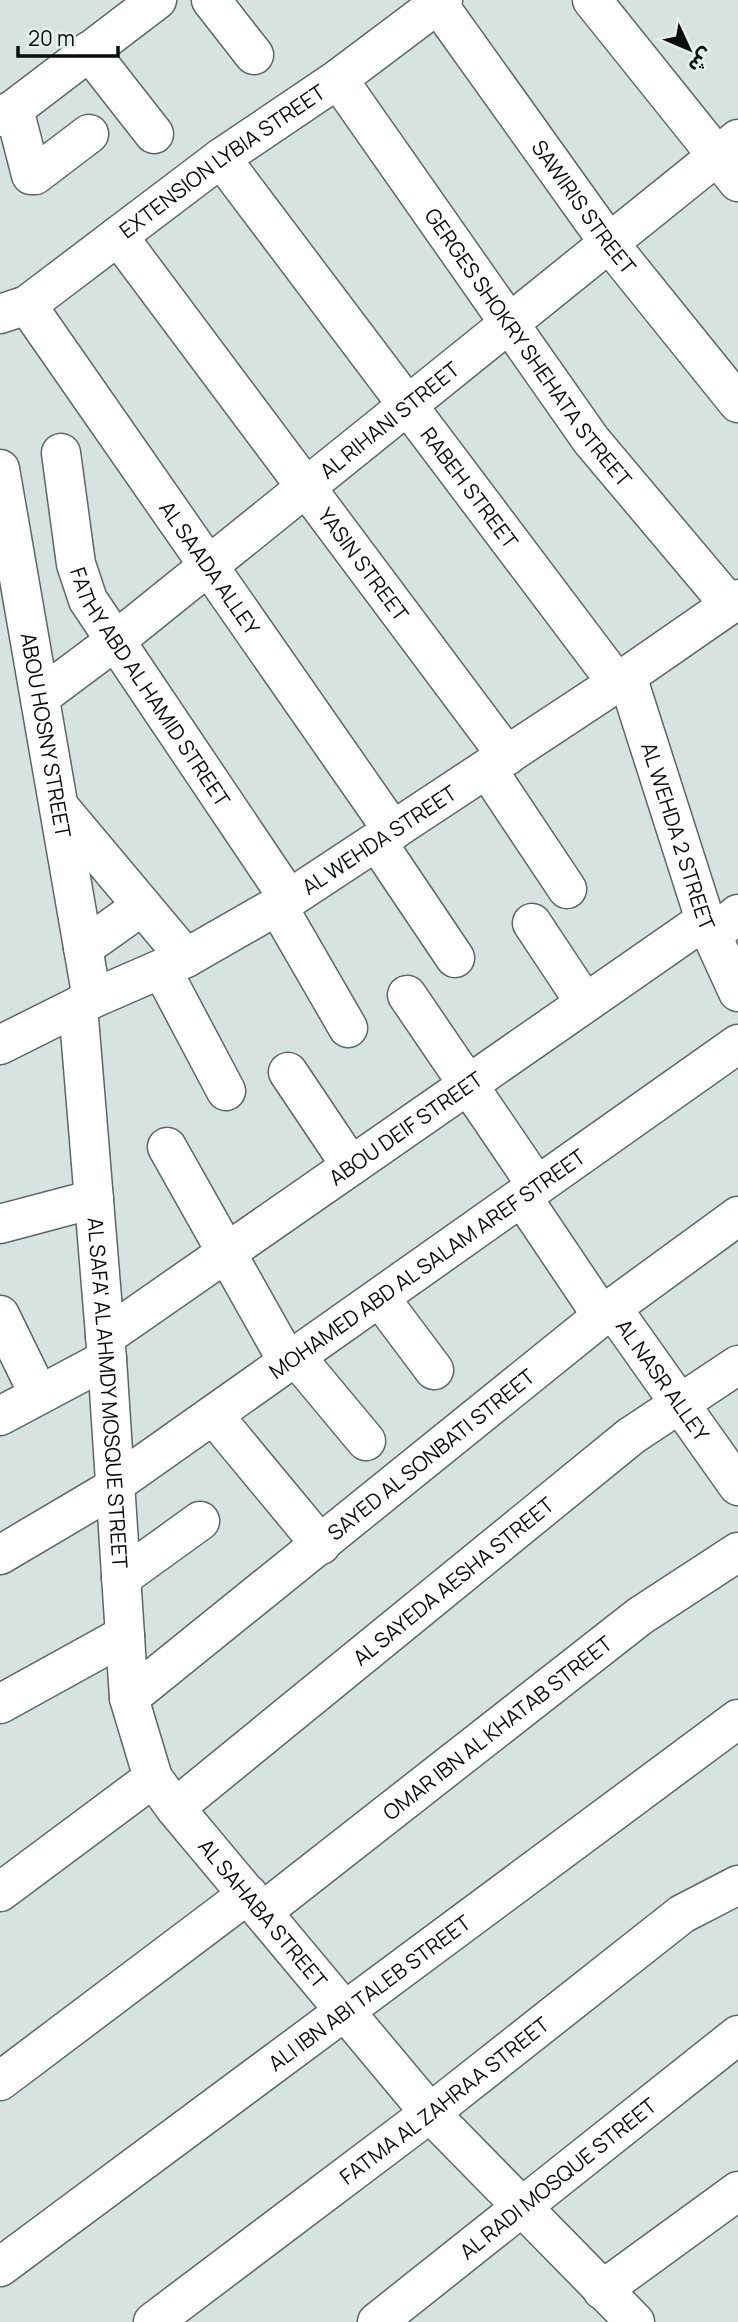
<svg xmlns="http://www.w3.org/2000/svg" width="738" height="2322" font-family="Manrope,'Noto Sans Arabic',sans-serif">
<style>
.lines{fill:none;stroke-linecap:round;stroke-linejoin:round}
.minor-casing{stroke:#5d6765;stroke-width:41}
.minor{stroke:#fff;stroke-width:38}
.labels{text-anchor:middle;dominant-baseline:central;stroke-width:5;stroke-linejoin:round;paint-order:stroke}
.street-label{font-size:21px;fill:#0a0d0d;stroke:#e5f0ee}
</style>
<rect width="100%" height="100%" fill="#d7e3e0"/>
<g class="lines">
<defs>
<g id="minor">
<path d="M 211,0 L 254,55"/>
<path d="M 592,0 L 738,182"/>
<path id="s1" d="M 438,4 L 609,243 L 738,403"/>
<path d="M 89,51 L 154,134"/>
<path id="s2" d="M 338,79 L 591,440 L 730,605"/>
<path d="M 14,109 L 31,175 L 35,175 L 89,134"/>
<path d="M 0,117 L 14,109 L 157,0"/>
<path id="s3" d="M 221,158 L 617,683"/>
<path id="s4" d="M 118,236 L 507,756"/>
<path id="s5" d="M 27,305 L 393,831"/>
<path id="s6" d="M 0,314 L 27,305 L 221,158 L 338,79 L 443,0"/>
<path id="s7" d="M 61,453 L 76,564 L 88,600 L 289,899"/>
<path id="s8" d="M 0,469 L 92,999"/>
<path id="s9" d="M 627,676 L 705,920 L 738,992"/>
<path id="s10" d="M 40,697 L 115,641 L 738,139"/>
<path d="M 487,769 L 567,889"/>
<path d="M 61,809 L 186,958"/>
<path d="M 377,842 L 455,958"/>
<path d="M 277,905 L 348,1028"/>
<path d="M 532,923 L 585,1003"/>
<path d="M 712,935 L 738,914"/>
<path d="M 83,948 L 142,906"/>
<path d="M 162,970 L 226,1091"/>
<path d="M 407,995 L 537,1186"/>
<path id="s11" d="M 78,1006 L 107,1359 L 129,1698 L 153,1778 L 175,1808 L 430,2113 L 635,2322"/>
<path id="s12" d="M 0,1045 L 92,999 L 186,958 L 289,899 L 627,676 L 738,599"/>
<path d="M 288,1072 L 351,1166"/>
<path d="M 167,1147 L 288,1362"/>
<path d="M 522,1197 L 602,1316"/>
<path d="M 0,1224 L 94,1199"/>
<path d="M 380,1298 L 434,1370"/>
<path id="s13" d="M 612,1308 L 738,1486"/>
<path d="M 0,1315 L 39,1395"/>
<path id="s14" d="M 105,1337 L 705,920"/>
<path d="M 296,1357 L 366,1441"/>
<path d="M 0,1416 L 107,1359"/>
<path d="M 214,1416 L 321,1545"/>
<path id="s15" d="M 115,1484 L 738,1044"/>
<path d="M 0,1555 L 115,1487"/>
<path d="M 121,1578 L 200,1521"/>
<path id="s16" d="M 129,1698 L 612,1308 L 738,1216"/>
<path d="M 0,1704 L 125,1635"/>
<path id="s17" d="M 175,1808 L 631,1436 L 738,1365"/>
<path d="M 0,1892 L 153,1778"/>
<path id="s18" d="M 262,1912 L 640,1616 L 738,1552"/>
<path d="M 0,2081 L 248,1894"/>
<path id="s19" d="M 0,2267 L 738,1719"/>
<path d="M 602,2290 L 738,2191"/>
<path id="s20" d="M 153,2322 L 430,2113 L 682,1914 L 738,1885"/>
<path id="s21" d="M 377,2322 L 738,2035"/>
</g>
</defs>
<!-- minor casing -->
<use href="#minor" class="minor-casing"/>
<!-- minor -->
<use href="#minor" class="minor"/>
</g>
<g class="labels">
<!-- street labels -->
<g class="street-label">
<text stroke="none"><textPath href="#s6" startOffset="271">EXTENSION LYBIA STREET</textPath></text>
<text stroke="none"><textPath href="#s1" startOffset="250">SAWIRIS STREET</textPath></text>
<text stroke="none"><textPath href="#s2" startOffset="329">GERGES SHOKRY SHEHATA STREET</textPath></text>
<text stroke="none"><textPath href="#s10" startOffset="446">AL RIHANI STREET</textPath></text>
<text stroke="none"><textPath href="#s3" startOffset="413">RABEH STREET</textPath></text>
<text stroke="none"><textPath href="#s4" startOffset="410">YASIN STREET</textPath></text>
<text stroke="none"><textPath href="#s5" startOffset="320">AL SAADA ALLEY</textPath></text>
<text stroke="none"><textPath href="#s7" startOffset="256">FATHY ABD AL HAMID STREET</textPath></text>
<text stroke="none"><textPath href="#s8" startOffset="270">ABOU HOSNY STREET</textPath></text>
<text stroke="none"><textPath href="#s9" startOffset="168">AL WEHDA 2 STREET</textPath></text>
<text stroke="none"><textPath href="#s12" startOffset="432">AL WEHDA STREET</textPath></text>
<text stroke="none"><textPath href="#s14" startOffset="366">ABOU DEIF STREET</textPath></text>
<text stroke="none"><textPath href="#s15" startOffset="382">MOHAMED ABD AL SALAM AREF STREET</textPath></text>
<text stroke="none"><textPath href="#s13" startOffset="88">AL NASR ALLEY</textPath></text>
<text stroke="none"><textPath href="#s11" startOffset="388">AL SAFA' AL AHMDY MOSQUE STREET</textPath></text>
<text stroke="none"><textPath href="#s16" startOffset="388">SAYED AL SONBATI STREET</textPath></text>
<text stroke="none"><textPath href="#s17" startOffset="359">AL SAYEDA AESHA STREET</textPath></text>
<text stroke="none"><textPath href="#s18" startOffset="299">OMAR IBN AL KHATAB STREET</textPath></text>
<text stroke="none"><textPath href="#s11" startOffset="952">AL SAHABA STREET</textPath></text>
<text stroke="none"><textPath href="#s19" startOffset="460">ALI IBN ABI TALEB STREET</textPath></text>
<text stroke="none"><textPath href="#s20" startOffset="366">FATMA AL ZAHRAA STREET</textPath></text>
<text stroke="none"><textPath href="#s21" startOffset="231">AL RADI MOSQUE STREET</textPath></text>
</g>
</g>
<!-- north arrow -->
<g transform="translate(689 49) rotate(134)" stroke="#e5f0ee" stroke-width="5" paint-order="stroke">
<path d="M0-5L12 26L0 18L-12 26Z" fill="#0a0d0d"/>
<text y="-10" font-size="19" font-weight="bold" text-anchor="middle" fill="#0a0d0d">ش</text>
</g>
<!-- scale -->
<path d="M18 46v10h100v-10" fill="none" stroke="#0a0d0d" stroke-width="3.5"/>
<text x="28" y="46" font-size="21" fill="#0a0d0d" stroke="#e5f0ee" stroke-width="5" paint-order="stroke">20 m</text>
</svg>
